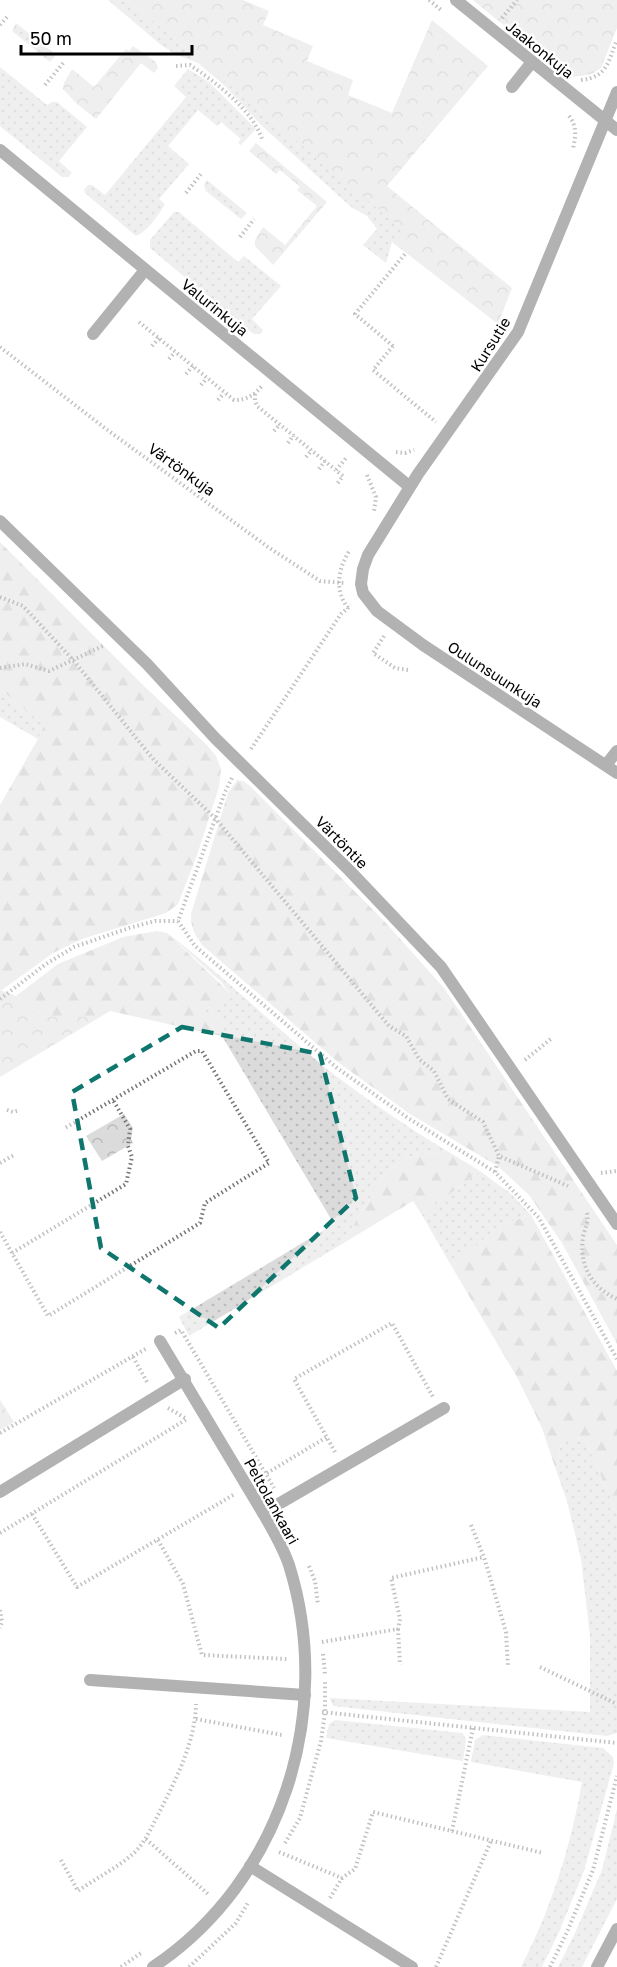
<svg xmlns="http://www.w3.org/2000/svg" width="617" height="1967" font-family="'Golos Text',sans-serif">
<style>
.grass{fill:url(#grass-dots)}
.forest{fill:url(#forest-firs)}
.park{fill:url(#park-crowns)}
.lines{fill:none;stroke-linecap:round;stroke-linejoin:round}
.path{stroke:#767676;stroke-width:4;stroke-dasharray:1.5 3;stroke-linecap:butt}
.service{stroke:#545454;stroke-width:12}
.minor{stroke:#545454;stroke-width:12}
.marked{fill:none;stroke:#0f766e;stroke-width:4.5;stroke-dasharray:12 8;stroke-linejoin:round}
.labels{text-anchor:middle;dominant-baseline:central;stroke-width:5;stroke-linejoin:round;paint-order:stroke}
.street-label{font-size:15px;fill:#000;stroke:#fff}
</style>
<defs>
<pattern id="grass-dots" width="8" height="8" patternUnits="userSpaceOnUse" patternTransform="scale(1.5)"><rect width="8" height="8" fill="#dbdbdb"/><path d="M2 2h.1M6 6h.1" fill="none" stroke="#bababa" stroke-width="1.8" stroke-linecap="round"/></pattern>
<pattern id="forest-firs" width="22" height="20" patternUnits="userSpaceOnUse" patternTransform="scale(1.5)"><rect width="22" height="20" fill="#dbdbdb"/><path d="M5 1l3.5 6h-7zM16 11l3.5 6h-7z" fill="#bababa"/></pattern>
<pattern id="park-crowns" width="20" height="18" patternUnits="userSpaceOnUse" patternTransform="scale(1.5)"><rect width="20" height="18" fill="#dbdbdb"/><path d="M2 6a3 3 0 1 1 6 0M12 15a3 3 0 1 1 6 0" fill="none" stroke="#bababa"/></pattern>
</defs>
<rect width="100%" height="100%" fill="#fff"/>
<!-- grass -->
<path class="grass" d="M 108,0 L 128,0 L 403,229 L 392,242 L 386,263 L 363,245 L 377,229 L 367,216 L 351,207 L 261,125 L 225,86 L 198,63 L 177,55 L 161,45 Z
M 16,23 L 56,55 L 50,62 L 12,31 Z
M 0,67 L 47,105 L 52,102 L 57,102 L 87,127 L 59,161 L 72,173 L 68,177 L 62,177 L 0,126 Z
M 188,69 L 209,82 L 256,129 L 241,145 L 238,143 L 241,139 L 221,122 L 217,126 L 198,110 L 168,146 L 189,164 L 159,199 L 165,204 C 158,216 148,231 136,236 L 85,193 L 84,190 L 88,185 L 92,185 L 105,195 L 186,97 L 174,86 Z
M 207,180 L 247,213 L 241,219 L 206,191 L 204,185 Z
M 174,212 L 179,212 L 238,262 L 244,256 L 281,286 L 252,319 L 263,330 L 260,334 L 254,334 L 241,324 L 150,248 L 150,240 Z
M 0,689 L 44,725 L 38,739 L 0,717 Z
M 167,933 C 226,977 278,1031 336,1076 C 372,1103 409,1128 447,1151 L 408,1157 L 386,1172 L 342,1244 L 189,1336 L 179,1317 L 334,1224 L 222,1036 L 222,1021 L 203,1010 L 233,997 L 221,982 Z
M 480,1171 L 511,1194 L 531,1215 L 500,1225 L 452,1267 L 422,1215 Z
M 562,1437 L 585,1439 L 617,1513 L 617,1733 L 607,1736 L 333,1706 L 330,1698 L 590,1712 L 590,1636 L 581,1559 L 567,1501 L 556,1470 Z
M 335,1720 L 463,1733 L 466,1740 L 463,1761 L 326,1738 L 329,1724 Z
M 483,1735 L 603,1748 L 613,1757 L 614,1763 L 584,1871 L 559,1932 L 542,1967 L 521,1967 C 551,1909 571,1846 582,1782 L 471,1762 L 475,1740 Z
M 617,1809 L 617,1899 L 582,1967 L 558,1967 L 575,1933 L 602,1870 Z"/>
<!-- forest -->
<path class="forest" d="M 0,542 L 145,687 L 207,745 L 216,756 L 221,769 L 219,787 L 197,855 L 178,904 L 166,913 L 82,939 L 53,953 L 2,990 L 0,990 L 0,805 L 38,739 L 44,725 L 0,689 Z
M 237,780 L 243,781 L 250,786 L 385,922 L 444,988 L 617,1245 L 617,1344 L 562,1243 L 529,1195 L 499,1167 L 410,1114 L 339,1063 L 202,945 C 194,934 191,928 191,914 L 228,793 Z
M 157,931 L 167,933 L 234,997 L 203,1010 L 222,1021 L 222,1036 L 110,1011 L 100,1017 L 45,1017 L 16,996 L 58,964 L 123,937 Z
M 447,1151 L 480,1171 L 422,1215 L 413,1201 L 342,1244 L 386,1172 L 408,1157 Z
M 531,1215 L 617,1371 L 617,1513 L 585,1439 L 562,1437 L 556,1470 L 542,1428 L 517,1377 L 452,1267 L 500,1225 Z"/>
<!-- park -->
<path class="park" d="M 128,0 L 243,0 L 269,11 L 263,25 L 313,46 L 307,61 L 353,80 L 348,95 L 392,113 L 432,20 L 488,66 L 387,186 L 512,288 L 498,324 L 392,242 L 402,229 Z
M 473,0 L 617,0 L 617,28 L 601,68 L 592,74 L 581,76 L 570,77 L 564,75 Z
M 133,46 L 156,62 L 158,68 L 154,73 L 141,63 L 96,119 L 77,104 L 63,89 L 64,83 L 72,69 L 94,87 L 126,49 L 129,51 Z
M 256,143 L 327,202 L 273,265 L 255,246 L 255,240 L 263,227 L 285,245 L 317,206 L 297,190 L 300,187 L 280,170 L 276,174 L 249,151 Z
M 0,990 L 16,996 L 45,1017 L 100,1017 L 0,1077 Z
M 124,1114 L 133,1128 L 131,1139 L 133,1143 L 102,1161 L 86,1136 Z
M 0,1400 L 14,1422 L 0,1430 Z"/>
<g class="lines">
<!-- path -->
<path class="path" d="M 429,0 L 441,10
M 502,18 L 517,0
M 0,25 L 8,16
M 176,66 L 190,65 C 215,82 252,109 262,139
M 581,80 C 608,77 608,61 617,40
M 45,85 L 64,62
M 569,116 C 577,126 576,136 573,148
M 186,193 L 201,174
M 240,237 L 254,219
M 139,322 L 234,400 C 247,400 254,395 262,386
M 152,346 L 159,338
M 393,346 L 355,314 L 405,254
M 393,346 L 373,370 L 436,422
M 0,347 L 106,429 L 268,547 L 320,581 L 345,583
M 169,359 L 175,352
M 186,374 L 193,366
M 201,385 L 207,378
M 255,394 L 255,401 L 257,406 L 343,476 L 337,484
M 218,400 L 224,393
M 274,431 L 280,424
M 288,443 L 294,435
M 396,452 L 405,453 L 414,450
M 306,457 L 312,450
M 319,469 L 325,461
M 336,470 L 347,457
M 367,475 L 376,497 L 374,511
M 0,597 L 23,606 L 74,661 L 154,760 L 215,818 L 389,1026 L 406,1036 L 419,1059 L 434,1071 L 448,1099 L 483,1122 L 499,1156 L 568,1186
M 348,608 C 334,590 338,568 350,550
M 384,636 L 373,653 L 395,668 L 408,670
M 0,668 L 25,664 L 49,671 L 103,646
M 251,749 L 341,614 L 351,605
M 232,778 L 225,792 L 178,921 L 195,946 L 337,1068 L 408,1118 L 495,1172 L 539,1218 L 617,1359
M 0,999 L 46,964 L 74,947 L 129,928 L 155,921 L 178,921
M 525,1060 L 552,1038
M 7,1110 L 13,1112 L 20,1110
M 0,1163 L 14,1155
M 495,1172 L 499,1156
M 601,1173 L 617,1171
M 587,1213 C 589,1221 585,1228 583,1237 C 579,1265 591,1287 617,1299
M 0,1232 L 48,1316 L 200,1223 L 205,1203 L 269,1163 L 202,1051 L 196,1051 L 65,1128
M 12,1253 L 126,1184 L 132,1157 L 128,1146 L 130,1129 L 113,1100
M 175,1333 L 181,1330 L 274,1488
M 133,1357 L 147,1382
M 168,1408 L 185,1418
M 0,1433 L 147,1348
M 335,1452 L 294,1379 L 392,1323 L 433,1397
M 267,1473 L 327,1437
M 32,1514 L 77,1587 L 235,1494
M 471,1525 L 484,1557 L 506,1632 L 508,1667
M 0,1533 L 187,1419
M 158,1540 L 183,1584 L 202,1655 L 287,1659
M 309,1566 L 315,1581 L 318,1605
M 0,1610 L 2,1622 L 0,1628
M 398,1629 L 400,1665
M 322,1642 L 398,1629 L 400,1619 L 391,1578 L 484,1557
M 323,1654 L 325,1674
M 540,1667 L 617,1704
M 322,1712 L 617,1743
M 196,1719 L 282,1735
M 452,1831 L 473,1728
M 146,1839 L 208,1894
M 285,1843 L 300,1818 L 321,1741 L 325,1713 L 325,1681
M 279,1852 L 342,1878 L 355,1869 L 373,1812 L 543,1853
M 61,1860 L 78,1891 C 96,1878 119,1867 135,1852 C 146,1841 152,1826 159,1813 C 176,1779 195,1743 196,1704
M 330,1898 L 342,1878
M 121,1967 L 141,1953
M 189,1967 L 236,1923 L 249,1901
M 436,1967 L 491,1841
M 550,1967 L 567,1932 L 593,1870 L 617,1776"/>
<!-- service -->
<path class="service" d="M 512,87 L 532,62
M 93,334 L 145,270
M 0,1492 L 185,1379
M 263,1513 L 444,1408
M 90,1680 L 305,1695
M 250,1866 L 412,1967"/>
<!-- minor -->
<path class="minor" d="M 456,0 L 617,130
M 617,92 L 518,332 L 418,474 L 368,555 L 363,569 L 361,584 L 363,593 L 377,611 L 423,645 L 617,773
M 0,150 L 410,487
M 0,521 L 147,664 L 215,738 L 349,870 L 441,967 L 617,1224
M 606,765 L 617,751
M 153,1967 C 282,1881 335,1712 289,1565 C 283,1547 273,1530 263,1513 L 160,1341
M 597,1967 L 617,1929"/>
</g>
<!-- marked area -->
<path d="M0 0H617V1967H0ZM 182,1027 L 320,1054 L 356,1198 L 219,1328 L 101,1248 L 72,1092 Z" fill="#fff" fill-opacity=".55" fill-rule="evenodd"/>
<path class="marked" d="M 182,1027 L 320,1054 L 356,1198 L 219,1328 L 101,1248 L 72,1092 Z"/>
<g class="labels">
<!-- street labels -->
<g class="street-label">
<text transform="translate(540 49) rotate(39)">Jaakonkuja</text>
<text transform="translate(215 307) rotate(39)">Valurinkuja</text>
<text transform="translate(490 344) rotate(-58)">Kursutie</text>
<text transform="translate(182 469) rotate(36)">Värtönkuja</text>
<text transform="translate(495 674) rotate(33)">Oulunsuunkuja</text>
<text transform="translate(342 842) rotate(45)">Värtöntie</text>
<text transform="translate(272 1501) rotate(61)">Peltolankaari</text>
</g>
</g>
<!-- scale -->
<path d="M21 45v9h171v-9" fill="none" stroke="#000000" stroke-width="3"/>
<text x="30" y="45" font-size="18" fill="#000000" stroke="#ffffff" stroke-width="4.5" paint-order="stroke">50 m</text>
</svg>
